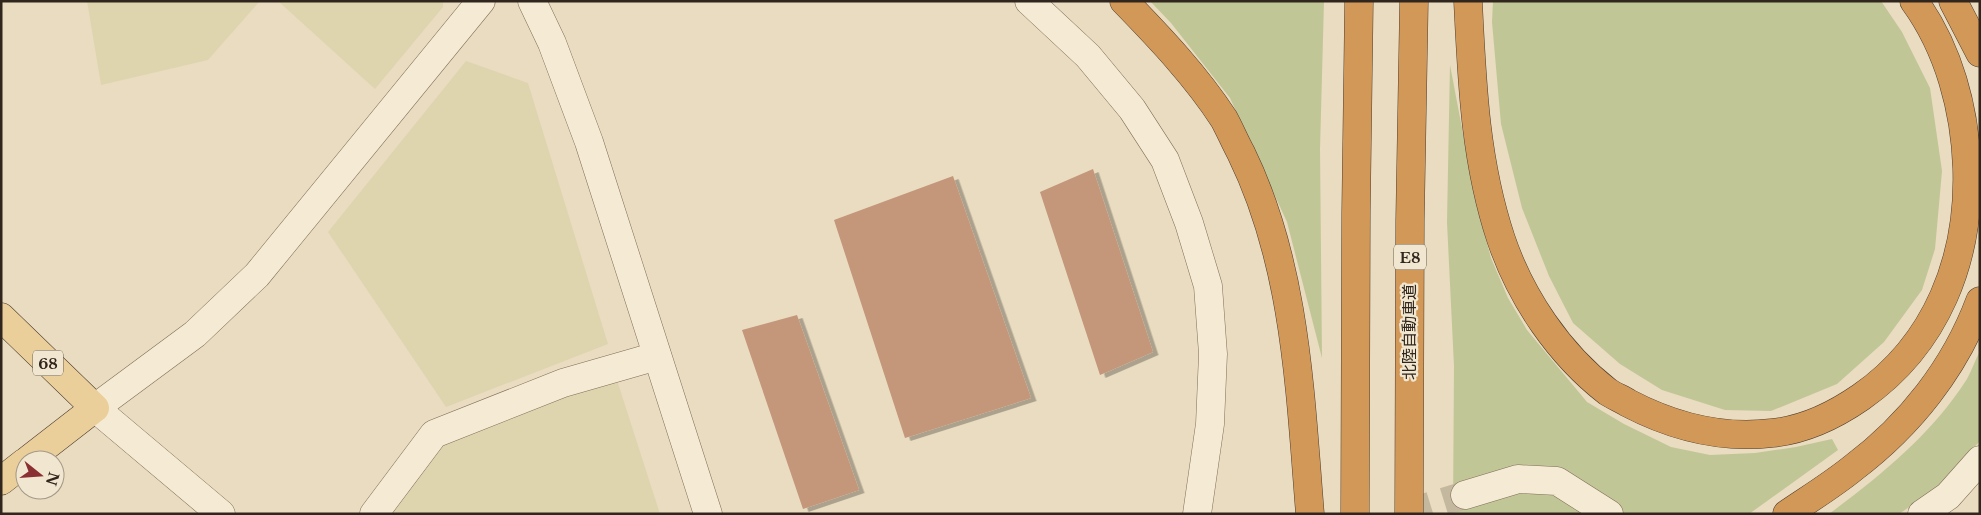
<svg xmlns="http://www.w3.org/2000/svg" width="1981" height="515" font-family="'Libre Baskerville','Noto Sans JP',serif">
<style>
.farmland{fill:#ded5af}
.green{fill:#c1c696}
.building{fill:#c4967a;filter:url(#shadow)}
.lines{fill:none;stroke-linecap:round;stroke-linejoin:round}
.minor-tunnel{stroke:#c4b89f;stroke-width:28;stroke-dasharray:28 14;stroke-linecap:butt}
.minor-casing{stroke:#806d5a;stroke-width:29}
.tertiary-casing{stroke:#806d5a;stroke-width:29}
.primary-casing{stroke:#4e3c2e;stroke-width:29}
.motorway-casing{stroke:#4e3c2e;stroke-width:29}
.minor{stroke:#f5ead3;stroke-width:28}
.tertiary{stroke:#f5ead3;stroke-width:28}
.primary{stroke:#eacf9b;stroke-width:28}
.motorway{stroke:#d29858;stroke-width:28}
.labels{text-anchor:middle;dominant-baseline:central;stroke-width:4.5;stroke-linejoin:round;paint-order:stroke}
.shield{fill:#f1e6cf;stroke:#6b6052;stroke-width:1}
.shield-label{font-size:15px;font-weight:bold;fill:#31261d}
.street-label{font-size:16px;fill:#31261d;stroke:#f1e6cf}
</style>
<defs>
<filter id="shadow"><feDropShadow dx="5.5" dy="3" stdDeviation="0" flood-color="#0004"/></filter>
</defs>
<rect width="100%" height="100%" fill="#e9dcc0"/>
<!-- farmland -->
<path class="farmland" d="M 87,1 L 260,1 L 208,60 L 101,85 Z
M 278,1 L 443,1 L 443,7 L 375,89 Z
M 466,61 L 528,83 L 608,344 L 446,407 L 328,232 Z
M 616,377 L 660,514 L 388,514 L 439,446 Z"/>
<!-- green -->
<path class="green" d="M 1150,1 L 1324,1 L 1320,149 L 1322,358 L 1287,222 L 1230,98 L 1171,23 Z
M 1493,1 L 1881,1 L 1902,32 L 1930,88 L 1942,171 L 1935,249 L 1922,290 L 1884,342 L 1837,384 L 1771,411 L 1725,410 L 1662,390 L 1620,364 L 1573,323 L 1549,276 L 1522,208 L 1501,124 L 1492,22 Z
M 1450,65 L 1476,202 L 1491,258 L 1508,298 L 1527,330 L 1587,402 L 1624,424 L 1671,447 L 1710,455 L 1755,453 L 1796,447 L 1832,439 L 1838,450 L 1749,514 L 1453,514 L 1454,366 L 1447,222 Z
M 1980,351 L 1980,441 L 1934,490 L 1899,514 L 1829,514 C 1880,476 1932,434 1967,379 C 1972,370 1975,360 1980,351 Z"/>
<!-- building -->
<path class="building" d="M 1093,169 L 1153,352 L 1100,375 L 1040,192 Z
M 953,176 L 1031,398 L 905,438 L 834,220 Z
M 797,315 L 859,490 L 803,509 L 742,330 Z"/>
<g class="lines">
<!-- minor-tunnel -->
<path class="minor-tunnel" d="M 1404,514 L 1465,495"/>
<defs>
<path id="minor" d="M 1029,1 L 1088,56 L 1132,109 L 1165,160 L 1189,223 L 1208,286 L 1213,354 L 1210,424 L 1197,514
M 1465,495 L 1518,479 L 1557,481 L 1609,514
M 374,514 L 434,434 L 563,383 L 657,356
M 1922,514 L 1948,496 L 1980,460"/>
<path id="tertiary" d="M 532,1 L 552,43 L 589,142 L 708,514
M 221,514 L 95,408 L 195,334 L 257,275 L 481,1"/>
<path id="primary" d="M 1,317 L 95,408 L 28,460
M 1,481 L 25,462"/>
<path id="motorway" d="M 1124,1 C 1160,38 1196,76 1224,119 C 1230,130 1235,142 1241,153 C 1296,265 1300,392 1310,514
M 1468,1 C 1472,83 1475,161 1501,239 C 1521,298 1559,354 1608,392 C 1614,396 1622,399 1628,403 C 1672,426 1722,439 1772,433 C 1804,430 1835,415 1861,397 C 1937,344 1970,259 1967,168 C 1965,110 1949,49 1914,1
M 1953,1 L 1980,53
M 1355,514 L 1356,212 L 1359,1
M 1409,514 L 1410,220 L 1414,1
M 1787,514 C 1809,499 1832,485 1853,468 C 1910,425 1955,368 1980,301"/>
</defs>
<!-- minor casing -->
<use href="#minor" class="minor-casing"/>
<!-- tertiary casing -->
<use href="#tertiary" class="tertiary-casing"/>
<!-- primary casing -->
<use href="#primary" class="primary-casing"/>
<!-- motorway casing -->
<use href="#motorway" class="motorway-casing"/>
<!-- minor -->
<use href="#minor" class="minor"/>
<!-- tertiary -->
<use href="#tertiary" class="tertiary"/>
<!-- primary -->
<use href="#primary" class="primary"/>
<!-- motorway -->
<use href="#motorway" class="motorway"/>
</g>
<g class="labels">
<!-- shield labels -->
<g class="shield">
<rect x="1394" y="244.5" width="32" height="25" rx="4"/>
<rect x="33" y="350.5" width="30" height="25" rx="4"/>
</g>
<g class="shield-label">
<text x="1410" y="257">E8</text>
<text x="48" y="363">68</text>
</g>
<!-- street labels -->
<g class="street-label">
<text transform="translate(1409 332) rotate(-90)">北陸自動車道</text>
</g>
</g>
<!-- border -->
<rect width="1981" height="515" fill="none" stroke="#31261d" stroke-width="5"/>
<!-- north arrow -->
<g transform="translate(40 475) rotate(107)"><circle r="24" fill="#f1e6cf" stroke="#a49988"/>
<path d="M0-4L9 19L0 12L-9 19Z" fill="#8a3033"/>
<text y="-8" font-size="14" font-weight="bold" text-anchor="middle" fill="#31261d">N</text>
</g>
</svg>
